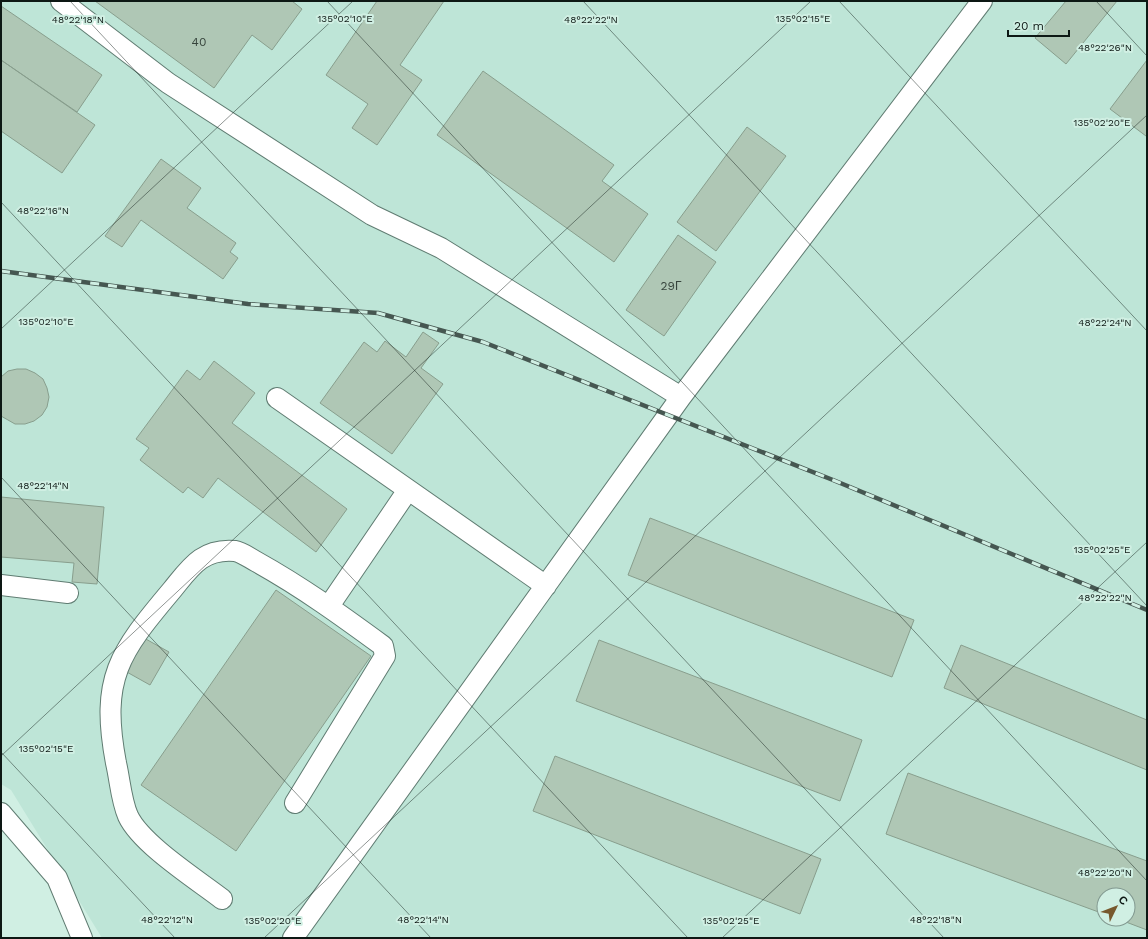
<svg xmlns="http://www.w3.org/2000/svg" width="1148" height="939" font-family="'Work Sans',sans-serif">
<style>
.built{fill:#bee5d7;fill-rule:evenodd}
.building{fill:#afc7b5;stroke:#889e8d}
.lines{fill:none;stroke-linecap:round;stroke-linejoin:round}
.minor-casing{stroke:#607c72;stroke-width:22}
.minor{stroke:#fff;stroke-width:20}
.rail-casing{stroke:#465751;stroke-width:4.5}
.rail{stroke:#d0efe3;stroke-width:3;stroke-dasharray:9;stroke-linecap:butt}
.ticks{fill:none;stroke:#0d1814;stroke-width:1;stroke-opacity:0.45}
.labels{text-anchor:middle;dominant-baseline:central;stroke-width:4;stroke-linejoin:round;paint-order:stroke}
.number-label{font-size:12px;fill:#36443c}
.ticks-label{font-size:10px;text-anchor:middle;fill:#0d1814;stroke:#d0efe3;stroke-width:4;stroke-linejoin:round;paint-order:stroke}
</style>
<rect width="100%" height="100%" fill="#d0efe3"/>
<!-- built -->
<path class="built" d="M 1,1 L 1147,1 L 1147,938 L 102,938 L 11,790 L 1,784 ZM 1104,895 L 1128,895 L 1128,919 L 1104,919 Z"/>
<!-- building -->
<path class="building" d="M 95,1 L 292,1 L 302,9 L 272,50 L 252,35 L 214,88 Z
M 377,1 L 444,1 L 400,65 L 422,80 L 377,145 L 352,128 L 368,104 L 326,75 Z
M 1066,1 L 1117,1 L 1066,64 L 1035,38 Z
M 1,6 L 102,75 L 77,112 L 1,60 Z
M 1,60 L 95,125 L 62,173 L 1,131 Z
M 1147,60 L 1147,135 L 1146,136 L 1110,109 Z
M 483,71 L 614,165 L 602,181 L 648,214 L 614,262 L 437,135 Z
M 747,127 L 786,156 L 716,251 L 677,222 Z
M 161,159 L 201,188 L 187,208 L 236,243 L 230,252 L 238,258 L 223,279 L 141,220 L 122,247 L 105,236 Z
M 678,235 L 716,262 L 664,336 L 626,310 Z
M 423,332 L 439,343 L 421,368 L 443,384 L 392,454 L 320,403 L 364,342 L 377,352 L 385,341 L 406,357 Z
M 214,361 L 255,393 L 232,423 L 347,509 L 316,552 L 218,478 L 203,498 L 188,487 L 183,493 L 140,460 L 149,448 L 136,439 L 187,370 L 200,380 Z
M 17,369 L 26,369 L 35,373 L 43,379 L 47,388 L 49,397 L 47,407 L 42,415 L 34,421 L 25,424 L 15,424 L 1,416 L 1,377 L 8,371 Z
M 1,497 L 104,507 L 97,584 L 72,582 L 74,563 L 1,557 Z
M 650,518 L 914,620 L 892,677 L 628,575 Z
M 276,590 L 371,656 L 236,851 L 141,785 Z
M 144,638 L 169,652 L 150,685 L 125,671 Z
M 599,640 L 862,740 L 840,801 L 576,701 Z
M 961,645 L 1147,720 L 1147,770 L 944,688 Z
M 555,756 L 821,859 L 800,914 L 533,811 Z
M 908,773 L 1147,861 L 1147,930 L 1118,919 L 1128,919 L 1128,895 L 1104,895 L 1104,914 L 886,834 Z"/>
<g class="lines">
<defs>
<path id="minor" d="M 61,1 L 168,83 L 372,215 L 441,248 L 681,397
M 277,398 L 546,586
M 1,585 L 68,593
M 329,606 L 408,490
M 1,813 L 57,878 L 82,938
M 222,899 C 196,879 141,844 128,816 C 121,800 120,780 116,763 C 100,678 119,653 172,590 C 190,568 202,548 235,551 C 242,552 251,559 257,562 C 302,587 342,616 383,646 L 385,656 L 295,803
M 293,938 L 681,397 L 982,1"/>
</defs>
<!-- minor casing -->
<use href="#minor" class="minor-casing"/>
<!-- minor -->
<use href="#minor" class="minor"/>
<defs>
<path id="rail" d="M 1,271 L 248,304 L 378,313 L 483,342 L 833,480 L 1147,610"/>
</defs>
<!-- rail casing -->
<use href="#rail" class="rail-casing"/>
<!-- rail -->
<use href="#rail" class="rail"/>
</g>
<!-- ticks -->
<path class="ticks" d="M 70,1 L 944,938M 327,1 L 1147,881M 583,1 L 1147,606M 839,1 L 1147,331M 1096,1 L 1147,56M 1,202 L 688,938M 1,329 L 353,1M 1,477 L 431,938M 1,752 L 175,938M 1,756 L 811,1M 264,938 L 1147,115M 722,938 L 1147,542"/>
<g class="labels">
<!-- number labels -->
<g class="number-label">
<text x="199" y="42">40</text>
<text x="671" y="286">29Г</text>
</g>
</g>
<g class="ticks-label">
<text x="345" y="22">135°02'10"E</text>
<text x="803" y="22">135°02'15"E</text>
<text x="78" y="23">48°22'18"N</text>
<text x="591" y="23">48°22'22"N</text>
<text x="1105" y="51">48°22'26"N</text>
<text x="1102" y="126">135°02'20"E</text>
<text x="43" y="214">48°22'16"N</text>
<text x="46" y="325">135°02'10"E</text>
<text x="1105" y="326">48°22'24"N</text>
<text x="43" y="489">48°22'14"N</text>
<text x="1102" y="553">135°02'25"E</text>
<text x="1105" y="601">48°22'22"N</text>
<text x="46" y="752">135°02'15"E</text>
<text x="1105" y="876">48°22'20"N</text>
<text x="167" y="923">48°22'12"N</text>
<text x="423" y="923">48°22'14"N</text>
<text x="936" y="923">48°22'18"N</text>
<text x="273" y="924">135°02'20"E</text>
<text x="731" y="924">135°02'25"E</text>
</g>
<!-- border -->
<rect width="1148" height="939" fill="none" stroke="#0d1814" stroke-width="4"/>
<!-- north arrow -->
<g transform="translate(1116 907) rotate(47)"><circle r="19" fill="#d0efe3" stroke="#829990"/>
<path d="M0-3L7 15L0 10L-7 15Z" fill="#77582d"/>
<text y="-6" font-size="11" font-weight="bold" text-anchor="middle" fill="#0d1814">С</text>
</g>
<!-- scale -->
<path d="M1008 30v6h61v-6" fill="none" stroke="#0d1814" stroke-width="2"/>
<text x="1014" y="30" font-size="12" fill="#0d1814" stroke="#d0efe3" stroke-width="3" paint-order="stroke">20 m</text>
</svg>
